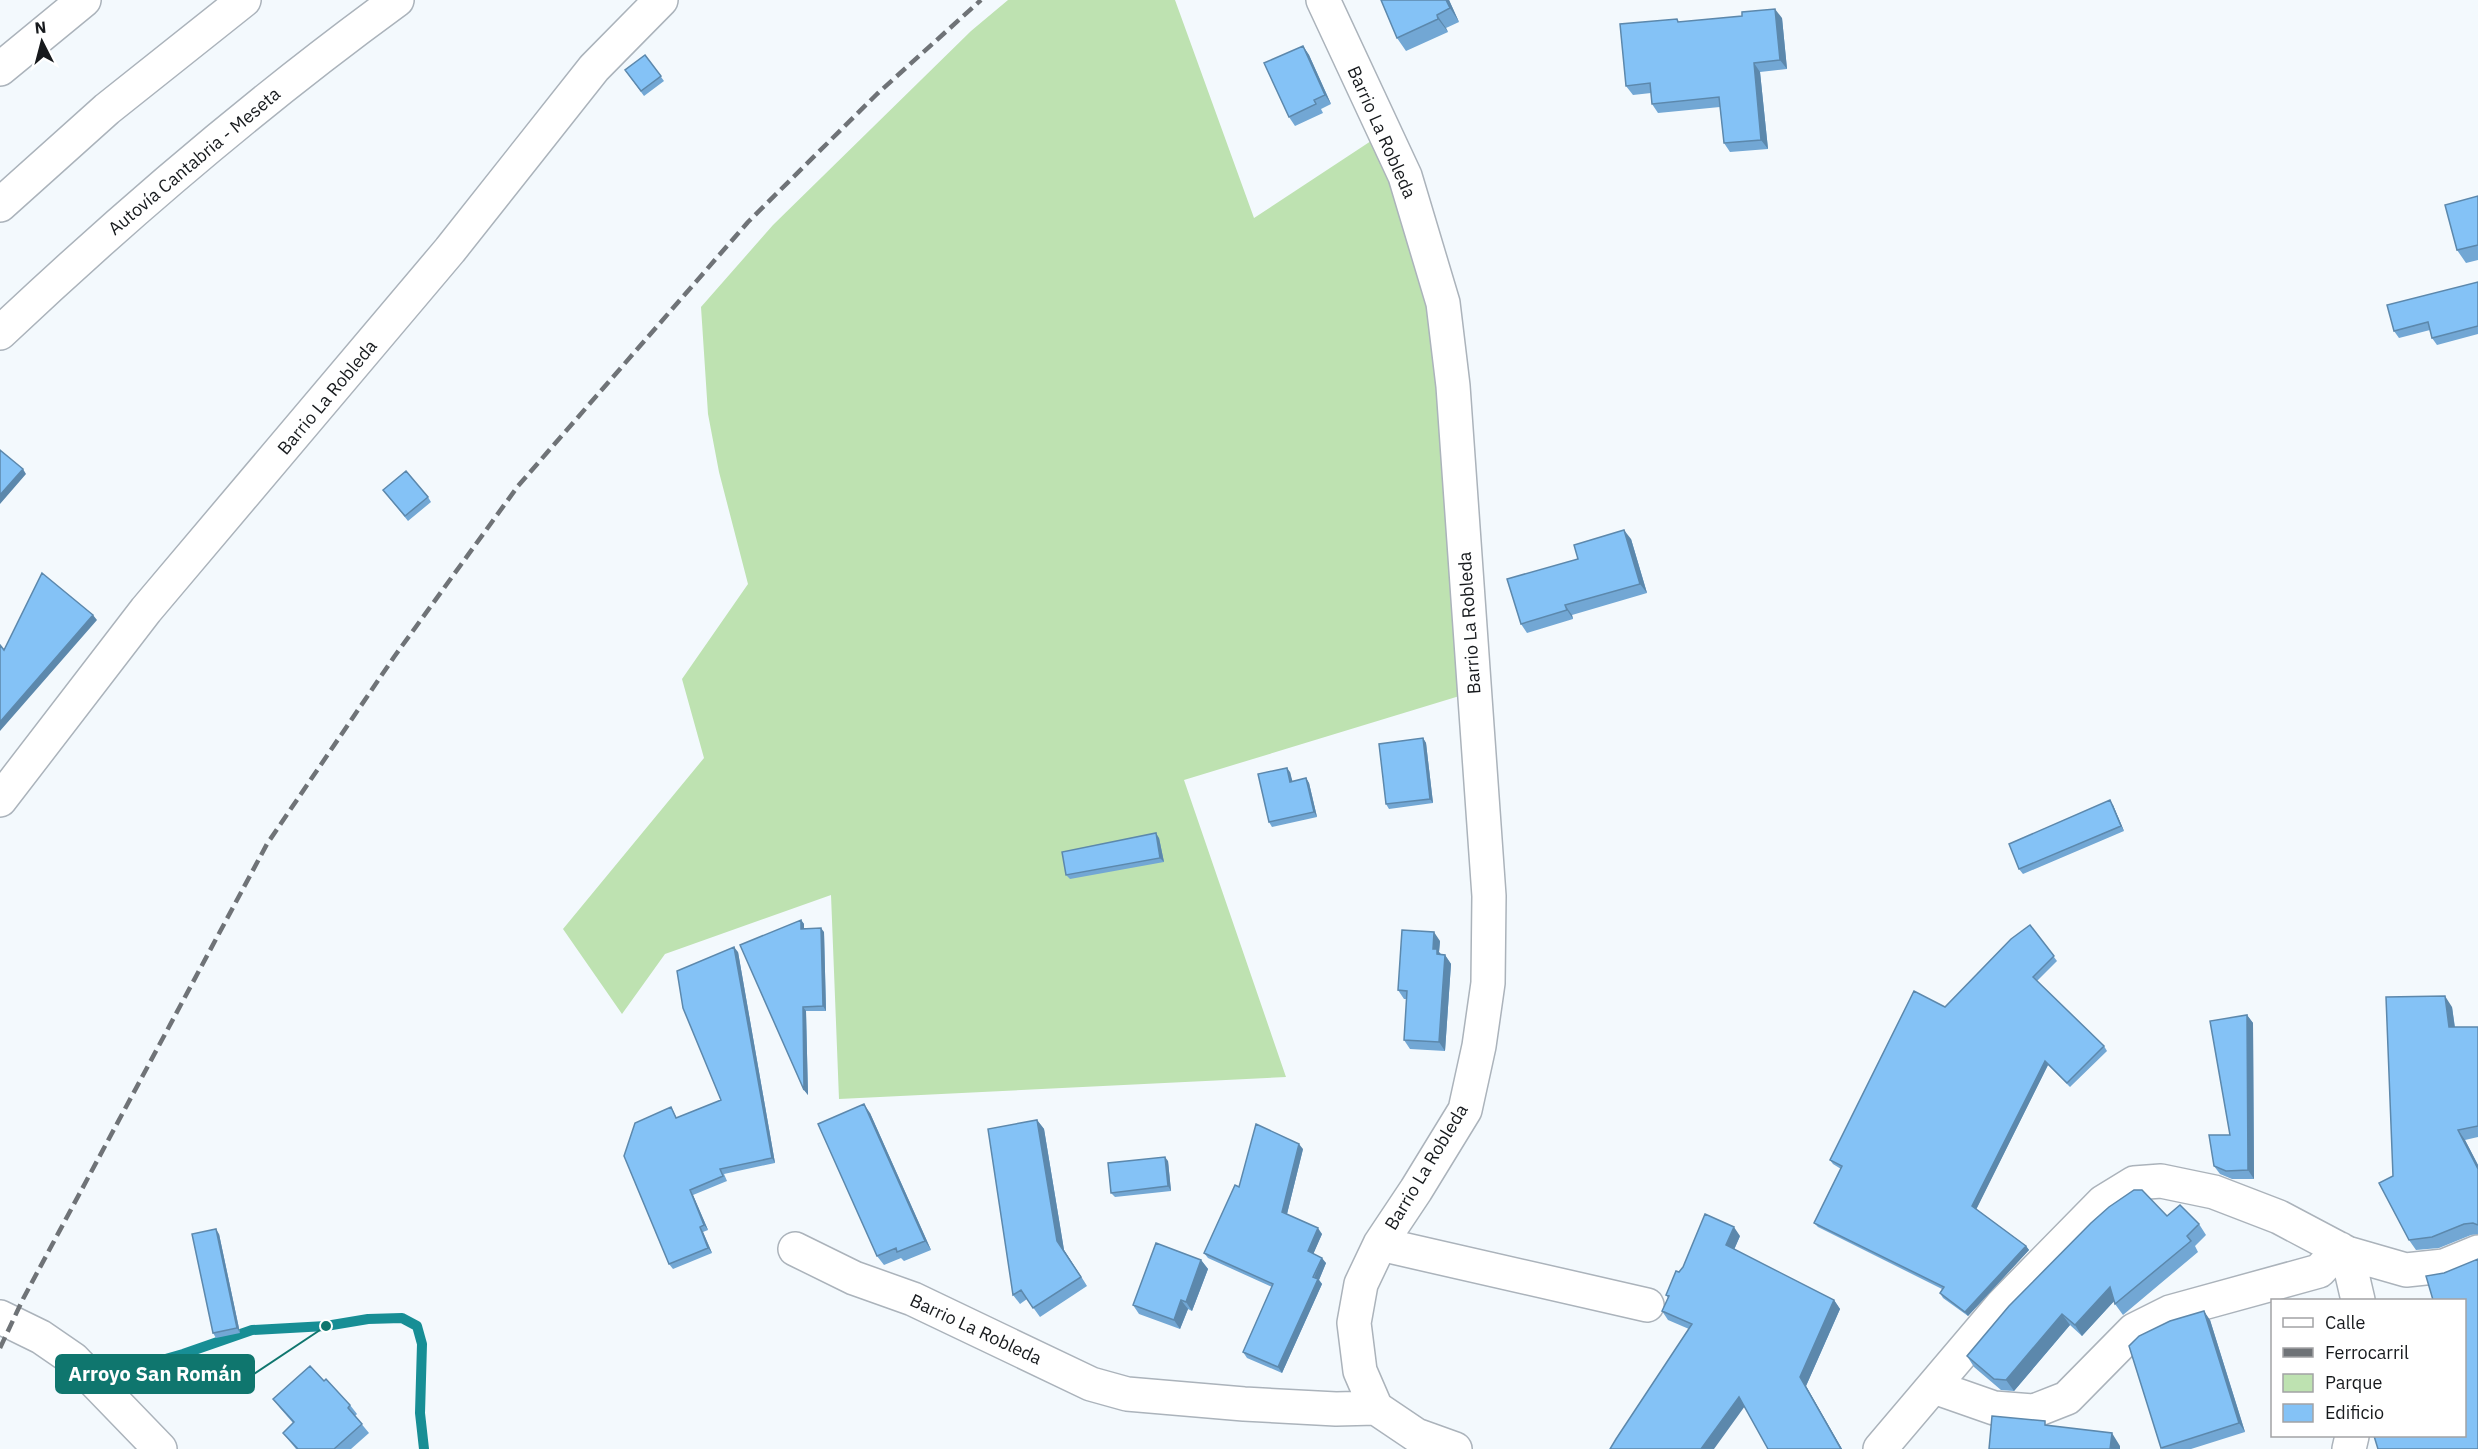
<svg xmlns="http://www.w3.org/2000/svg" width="2478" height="1449" font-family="'IBM Plex Sans',sans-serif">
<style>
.green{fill:#bee2b1}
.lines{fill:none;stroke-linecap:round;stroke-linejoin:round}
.stream{stroke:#178e95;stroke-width:10}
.street-casing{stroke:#abb3bb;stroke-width:36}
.secondary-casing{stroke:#abb3bb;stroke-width:36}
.highway-casing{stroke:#abb3bb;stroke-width:36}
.street{stroke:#fff;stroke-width:33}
.secondary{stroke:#fff;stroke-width:33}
.highway{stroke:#fff;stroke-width:33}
.rail{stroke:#6f7377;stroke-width:4.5;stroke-dasharray:12 6;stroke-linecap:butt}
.wall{fill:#72a7d4}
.shaded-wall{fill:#5c88ac}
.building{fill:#84c2f6;stroke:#5c88ac;stroke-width:1.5}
.labels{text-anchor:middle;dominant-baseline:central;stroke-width:4.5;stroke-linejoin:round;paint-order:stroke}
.street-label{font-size:18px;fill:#171a1d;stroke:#fff}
.leader{fill:none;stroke:#0f766e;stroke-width:2}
.callout-dot{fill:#0f766e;stroke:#fff;stroke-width:2}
.callout{fill:#0f766e;stroke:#0f766e;stroke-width:2}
.callout-label{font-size:20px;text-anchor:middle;font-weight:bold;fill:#fff}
</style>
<rect width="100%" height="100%" fill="#f3f9fd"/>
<!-- green -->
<path class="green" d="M 1008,0 L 1175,0 L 1254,218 L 1371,141 L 1443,303 L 1489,687 L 1184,780 L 1286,1077 L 839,1099 L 831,895 L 665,954 L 622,1014 L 563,929 L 704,758 L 682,679 L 748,584 L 719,472 L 708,414 L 701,307 L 773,225 L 971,31 Z"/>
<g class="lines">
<!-- stream -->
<path class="stream" d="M 134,1368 L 183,1354 L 252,1330 L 326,1326 L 368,1319 L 402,1318 L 417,1326 L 422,1344 L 420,1413 L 424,1449"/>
<defs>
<path id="street" d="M 1323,0 L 1405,176 L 1443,303 L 1453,386 L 1489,896 L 1488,983 L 1479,1046 L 1465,1110 L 1416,1190 L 1380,1244 L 1361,1284 L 1354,1323 L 1360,1371 L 1376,1408 L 1416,1435 L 1455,1449
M 0,69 L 84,0
M 1380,1244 L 1647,1305
M 795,1249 L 854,1278 L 913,1299 L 1091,1384 L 1127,1394 L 1244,1404 L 1336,1409 L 1376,1408
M 2347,1253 L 2358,1300
M 0,1317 L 41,1337 L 73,1359 L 160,1449
M 1934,1387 L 1994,1408 L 2034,1411 L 2067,1398 L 2134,1330 L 2170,1312 L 2319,1271 L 2340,1249
M 1880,1449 L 2003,1304 L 2103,1202 L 2134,1183 L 2161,1181 L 2214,1192 L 2279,1217 L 2347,1253 L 2406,1270 L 2444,1266 L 2478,1252
M 2349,1449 L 2352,1436"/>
<path id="secondary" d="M 0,800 L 146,610 L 450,250 L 594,68 L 661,0"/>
<path id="highway" d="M 0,205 L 107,109 L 244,0
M 0,333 C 126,214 257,102 397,0"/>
</defs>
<!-- street casing -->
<use href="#street" class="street-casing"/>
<!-- secondary casing -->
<use href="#secondary" class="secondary-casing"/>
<!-- highway casing -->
<use href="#highway" class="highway-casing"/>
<!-- street -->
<use href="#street" class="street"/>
<!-- secondary -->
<use href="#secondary" class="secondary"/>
<!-- highway -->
<use href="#highway" class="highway"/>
<!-- rail -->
<path class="rail" d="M 0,1348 L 23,1299 L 267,844 L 394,657 L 518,486 L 748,222 L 877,94 L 981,0"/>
</g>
<!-- wall -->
<path class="wall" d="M 1449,0 L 1459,22 L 1446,28 L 1448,32 L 1406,51 L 1397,38 Z
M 1782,18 L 1787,69 L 1760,72 L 1768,149 L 1730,152 L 1724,143 L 1720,107 L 1658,113 L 1652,104 L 1651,93 L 1633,95 L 1626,86 L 1680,22 Z
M 1303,46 L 1309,55 L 1331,104 L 1321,109 L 1323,113 L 1295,126 L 1289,117 Z
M 645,55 L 664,81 L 644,96 L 625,70 Z
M 2478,196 L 2478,260 L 2466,263 L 2457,250 Z
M 2478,282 L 2478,334 L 2437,345 L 2432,338 L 2430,330 L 2399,338 L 2394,331 Z
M 383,490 L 428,497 L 431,502 L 408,521 Z
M 1631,539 L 1647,593 L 1572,615 L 1573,619 L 1527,633 L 1521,624 L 1578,559 Z
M 1423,738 L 1426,743 L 1433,803 L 1389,809 L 1386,804 Z
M 1290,772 L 1292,782 L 1306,778 L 1309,783 L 1317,817 L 1272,827 L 1269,822 Z
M 2113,805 L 2124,831 L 2023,874 L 2019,869 Z
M 1159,838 L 1164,862 L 1070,879 L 1066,875 Z
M 801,920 L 804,924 L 804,928 L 824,932 L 826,1011 L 806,1011 L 808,1095 L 804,1090 Z
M 2030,925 L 2057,961 L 2037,981 L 2104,1046 L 2107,1051 L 2070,1087 L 2048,1065 L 1976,1209 L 2026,1246 L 2029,1250 L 1968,1316 L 1943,1298 L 1940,1293 L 1942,1289 L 1818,1227 L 1814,1223 L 1841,1169 L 1833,1164 L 1830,1160 L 1945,1007 Z
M 1440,941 L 1439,952 L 1441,954 L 1445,955 L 1451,964 L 1445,1051 L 1410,1049 L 1404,1040 L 1407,999 L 1404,999 L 1398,990 Z
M 738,952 L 775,1163 L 724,1174 L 727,1181 L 693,1195 L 708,1230 L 703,1232 L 712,1253 L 673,1269 L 669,1264 L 671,1107 L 677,1118 L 721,1100 Z
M 2452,1007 L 2455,1027 L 2478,1027 L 2478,1137 L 2465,1140 L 2478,1165 L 2478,1234 L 2471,1235 L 2439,1248 L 2416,1250 L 2409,1240 L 2393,1176 Z
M 2247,1015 L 2253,1023 L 2254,1179 L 2232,1179 L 2220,1174 L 2214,1166 L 2230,1135 Z
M 870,1113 L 931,1250 L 904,1261 L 901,1258 L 884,1265 L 877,1256 Z
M 1037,1120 L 1044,1129 L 1064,1250 L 1087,1286 L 1040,1317 L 1027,1299 L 1020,1304 L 1013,1295 Z
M 1303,1149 L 1287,1214 L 1322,1234 L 1313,1254 L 1326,1263 L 1319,1280 L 1322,1284 L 1282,1373 L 1247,1358 L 1243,1352 L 1272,1287 L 1208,1258 L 1204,1253 L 1239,1187 Z
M 1168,1161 L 1171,1191 L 1115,1197 L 1111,1193 Z
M 2167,1216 L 2199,1224 L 2206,1235 L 2195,1246 L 2198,1252 L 2123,1315 L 2115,1304 L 2114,1301 L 2082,1336 L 2070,1325 L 2014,1391 L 2001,1390 L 1974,1367 L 1967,1356 Z
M 219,1234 L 240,1333 L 216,1338 L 213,1333 Z
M 1740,1236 L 1734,1250 L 1834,1300 L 1840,1309 L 1806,1386 L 1842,1449 L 1768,1449 L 1745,1407 L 1689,1329 L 1668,1320 L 1662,1311 L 1668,1298 L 1666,1295 L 1679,1272 Z
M 1201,1260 L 1208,1269 L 1192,1311 L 1188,1309 L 1180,1329 L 1139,1314 L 1133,1305 Z
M 2210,1320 L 2245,1432 L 2191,1449 L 2162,1449 L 2161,1448 Z
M 324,1381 L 350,1405 L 357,1414 L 355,1416 L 369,1433 L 351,1449 L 296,1449 L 283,1433 L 293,1423 L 280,1408 L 273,1399 Z"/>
<!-- shaded-wall -->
<path class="shaded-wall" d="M 1446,0 L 1449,0 L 1459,22 L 1450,8 Z
M 1775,9 L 1782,18 L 1787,69 L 1780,60 Z
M 1437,15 L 1446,28 L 1448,32 L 1438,19 Z
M 1303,46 L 1309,55 L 1331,104 L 1325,95 Z
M 1754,63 L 1760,72 L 1768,149 L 1761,140 Z
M 23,469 L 26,474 L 0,504 L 0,495 Z
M 1624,530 L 1631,539 L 1647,593 L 1640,584 Z
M 1565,605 L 1572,615 L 1573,619 L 1567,610 Z
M 93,615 L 97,620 L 0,731 L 0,722 Z
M 1423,738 L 1426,743 L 1433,803 L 1430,799 Z
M 1287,768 L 1290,772 L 1294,787 L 1290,782 Z
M 1306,778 L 1309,783 L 1317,817 L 1314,812 Z
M 2110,800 L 2113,805 L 2124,831 L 2121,826 Z
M 1156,833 L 1159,838 L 1164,862 L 1160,858 Z
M 801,920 L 804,924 L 804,933 L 801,929 Z
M 821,928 L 824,932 L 826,1011 L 823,1006 Z
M 1434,932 L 1440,941 L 1439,952 L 1443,958 L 1439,957 L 1433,949 Z
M 734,947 L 738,952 L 775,1163 L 772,1158 Z
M 1445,955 L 1451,964 L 1445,1051 L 1439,1042 Z
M 2445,996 L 2452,1007 L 2456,1037 L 2449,1027 Z
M 803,1007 L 806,1011 L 808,1095 L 804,1090 Z
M 2247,1015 L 2253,1023 L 2254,1179 L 2248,1170 Z
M 2045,1061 L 2048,1065 L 1976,1210 L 1972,1206 Z
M 864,1104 L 870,1113 L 931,1250 L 925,1241 Z
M 1037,1120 L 1044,1129 L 1064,1250 L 1087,1286 L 1057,1241 Z
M 2458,1130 L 2465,1140 L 2478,1165 L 2478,1169 Z
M 1299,1144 L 1303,1149 L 1286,1218 L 1282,1212 Z
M 1165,1157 L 1168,1161 L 1171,1191 L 1168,1186 Z
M 690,1190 L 693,1195 L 708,1230 L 704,1225 Z
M 700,1227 L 703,1232 L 712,1253 L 708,1248 Z
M 1734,1227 L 1740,1236 L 1732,1254 L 1726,1245 Z
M 1318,1228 L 1322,1234 L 1312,1257 L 1308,1251 Z
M 216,1229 L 219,1234 L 240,1333 L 237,1328 Z
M 2026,1246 L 2029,1250 L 1968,1316 L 1965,1312 Z
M 1322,1258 L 1326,1263 L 1319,1280 L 1322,1284 L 1282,1373 L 1278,1367 Z
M 1201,1260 L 1208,1269 L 1192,1311 L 1186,1302 Z
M 2110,1287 L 2117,1298 L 2082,1336 L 2075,1325 Z
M 1181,1300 L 1188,1309 L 1180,1329 L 1174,1320 Z
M 1834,1300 L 1840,1309 L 1806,1386 L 1842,1449 L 1841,1449 L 1800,1377 Z
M 2204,1311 L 2210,1320 L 2245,1432 L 2239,1423 Z
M 2062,1314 L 2070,1325 L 2014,1391 L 2006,1380 Z
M 1739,1397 L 1745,1406 L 1714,1449 L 1701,1449 Z
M 2112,1433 L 2120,1446 L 2120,1449 L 2110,1449 Z"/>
<!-- building -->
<path class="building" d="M 1381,0 L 1446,0 L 1450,8 L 1437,15 L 1438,19 L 1397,38 Z
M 1775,9 L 1780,60 L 1754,63 L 1761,140 L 1724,143 L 1719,97 L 1652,104 L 1650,83 L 1626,86 L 1620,24 L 1677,19 L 1678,22 L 1742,16 L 1742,12 Z
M 1303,46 L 1325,95 L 1314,100 L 1316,104 L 1289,117 L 1264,63 Z
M 645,55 L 661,76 L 641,91 L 625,70 Z
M 2478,196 L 2478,245 L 2457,250 L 2445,205 Z
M 2478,282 L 2478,326 L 2432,338 L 2428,322 L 2394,331 L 2387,305 Z
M 0,450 L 23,469 L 0,495 Z
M 406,471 L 428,497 L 405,516 L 383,490 Z
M 1624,530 L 1640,584 L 1565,605 L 1567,610 L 1521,624 L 1507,579 L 1578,559 L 1574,545 Z
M 42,573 L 93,615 L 0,722 L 0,645 L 4,650 Z
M 1423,738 L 1430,799 L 1386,804 L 1379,744 Z
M 1287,768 L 1290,782 L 1306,778 L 1314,812 L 1269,822 L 1258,774 Z
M 2110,800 L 2121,826 L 2019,869 L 2009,844 Z
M 1156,833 L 1160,858 L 1066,875 L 1062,852 Z
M 801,920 L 801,929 L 821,928 L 823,1006 L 803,1007 L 804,1090 L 740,945 Z
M 2030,925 L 2054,956 L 2033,977 L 2104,1046 L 2067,1083 L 2045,1061 L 1972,1206 L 2026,1246 L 1965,1312 L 1940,1293 L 1944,1287 L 1814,1223 L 1842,1166 L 1830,1160 L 1914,991 L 1945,1007 L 2011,939 Z
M 1402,930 L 1434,932 L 1433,949 L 1437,949 L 1437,954 L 1445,955 L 1439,1042 L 1404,1040 L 1407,991 L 1398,990 Z
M 734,947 L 772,1158 L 720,1169 L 723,1176 L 690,1190 L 704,1225 L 700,1227 L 708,1248 L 669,1264 L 624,1156 L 635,1123 L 671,1107 L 676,1118 L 721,1100 L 683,1008 L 677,971 Z
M 2445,996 L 2449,1027 L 2478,1027 L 2478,1126 L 2458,1130 L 2478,1169 L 2478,1225 L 2473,1223 L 2464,1224 L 2432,1237 L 2409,1240 L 2379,1183 L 2393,1176 L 2386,997 Z
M 2247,1015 L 2248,1170 L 2226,1171 L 2214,1166 L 2209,1135 L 2230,1135 L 2210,1021 Z
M 864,1104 L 925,1241 L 897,1252 L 896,1248 L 877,1256 L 818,1124 Z
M 1037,1120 L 1057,1241 L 1081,1277 L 1033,1308 L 1021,1290 L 1013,1295 L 988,1129 Z
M 1256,1124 L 1299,1144 L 1282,1212 L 1318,1228 L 1308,1251 L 1322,1258 L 1313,1277 L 1318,1279 L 1278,1367 L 1243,1352 L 1273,1284 L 1204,1253 L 1235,1185 L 1239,1187 Z
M 1165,1157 L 1168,1186 L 1111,1193 L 1108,1163 Z
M 2134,1190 L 2142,1190 L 2167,1216 L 2180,1205 L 2199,1224 L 2187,1236 L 2191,1241 L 2115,1304 L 2110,1287 L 2075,1325 L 2062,1314 L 2006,1380 L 1994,1379 L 1967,1356 L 2009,1306 L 2091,1223 L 2109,1207 Z
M 1705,1214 L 1734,1227 L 1726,1245 L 1834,1300 L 1800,1377 L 1841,1449 L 1768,1449 L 1739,1397 L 1701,1449 L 1610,1449 L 1616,1439 L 1692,1324 L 1662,1311 L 1669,1296 L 1666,1295 L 1676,1271 L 1679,1272 L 1683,1267 Z
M 216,1229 L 237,1328 L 213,1333 L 192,1234 Z
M 1156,1243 L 1201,1260 L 1186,1302 L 1181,1300 L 1174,1320 L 1133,1305 Z
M 2478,1259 L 2478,1449 L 2378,1449 L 2374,1436 L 2464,1436 L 2464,1300 L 2433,1300 L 2426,1276 L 2444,1273 Z
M 2204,1311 L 2239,1423 L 2161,1448 L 2129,1346 L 2139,1336 L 2170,1321 Z
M 310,1366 L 324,1381 L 326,1379 L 350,1405 L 348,1408 L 362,1424 L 334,1449 L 298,1449 L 283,1433 L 294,1422 L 273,1399 Z
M 1992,1416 L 2045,1421 L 2045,1425 L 2112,1433 L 2110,1449 L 1989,1449 Z"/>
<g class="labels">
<!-- street labels -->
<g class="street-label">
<text transform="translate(1382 132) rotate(66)">Barrio La Robleda</text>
<text transform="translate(194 161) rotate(-40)">Autovía Cantabria - Meseta</text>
<text transform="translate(327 397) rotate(-50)">Barrio La Robleda</text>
<text transform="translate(1469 623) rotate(-94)">Barrio La Robleda</text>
<text transform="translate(1426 1167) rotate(-59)">Barrio La Robleda</text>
<text transform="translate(976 1329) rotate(25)">Barrio La Robleda</text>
</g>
</g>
<!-- callouts -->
<path class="leader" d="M326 1326L254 1374"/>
<circle class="callout-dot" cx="326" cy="1326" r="6"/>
<rect class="callout" x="56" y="1355" width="198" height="38" rx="6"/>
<g class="callout-label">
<text x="155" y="1381">Arroyo San Román</text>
</g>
<!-- legend -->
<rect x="2271" y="1299" width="195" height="138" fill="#ffffff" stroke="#a2a3a5" stroke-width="1.5"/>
<rect x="2283" y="1318" width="30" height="9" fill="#ffffff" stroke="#a2a3a5" stroke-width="1.5"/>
<text x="2325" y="1329" font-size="18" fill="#171a1d">Calle</text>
<rect x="2283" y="1348" width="30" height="9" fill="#6f7377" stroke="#a2a3a5" stroke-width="1.5"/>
<text x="2325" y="1359" font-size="18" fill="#171a1d">Ferrocarril</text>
<rect x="2283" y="1374" width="30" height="18" fill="#bee2b1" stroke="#a2a3a5" stroke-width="1.5"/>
<text x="2325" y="1389" font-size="18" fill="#171a1d">Parque</text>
<rect x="2283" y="1404" width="30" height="18" fill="#84c2f6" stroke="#a2a3a5" stroke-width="1.5"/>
<text x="2325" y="1419" font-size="18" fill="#171a1d">Edificio</text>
<!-- north arrow -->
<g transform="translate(42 42) rotate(354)" stroke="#ffffff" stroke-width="4.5" paint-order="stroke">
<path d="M0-4.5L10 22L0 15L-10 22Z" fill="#171a1d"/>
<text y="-9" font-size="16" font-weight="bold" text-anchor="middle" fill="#171a1d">N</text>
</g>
</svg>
